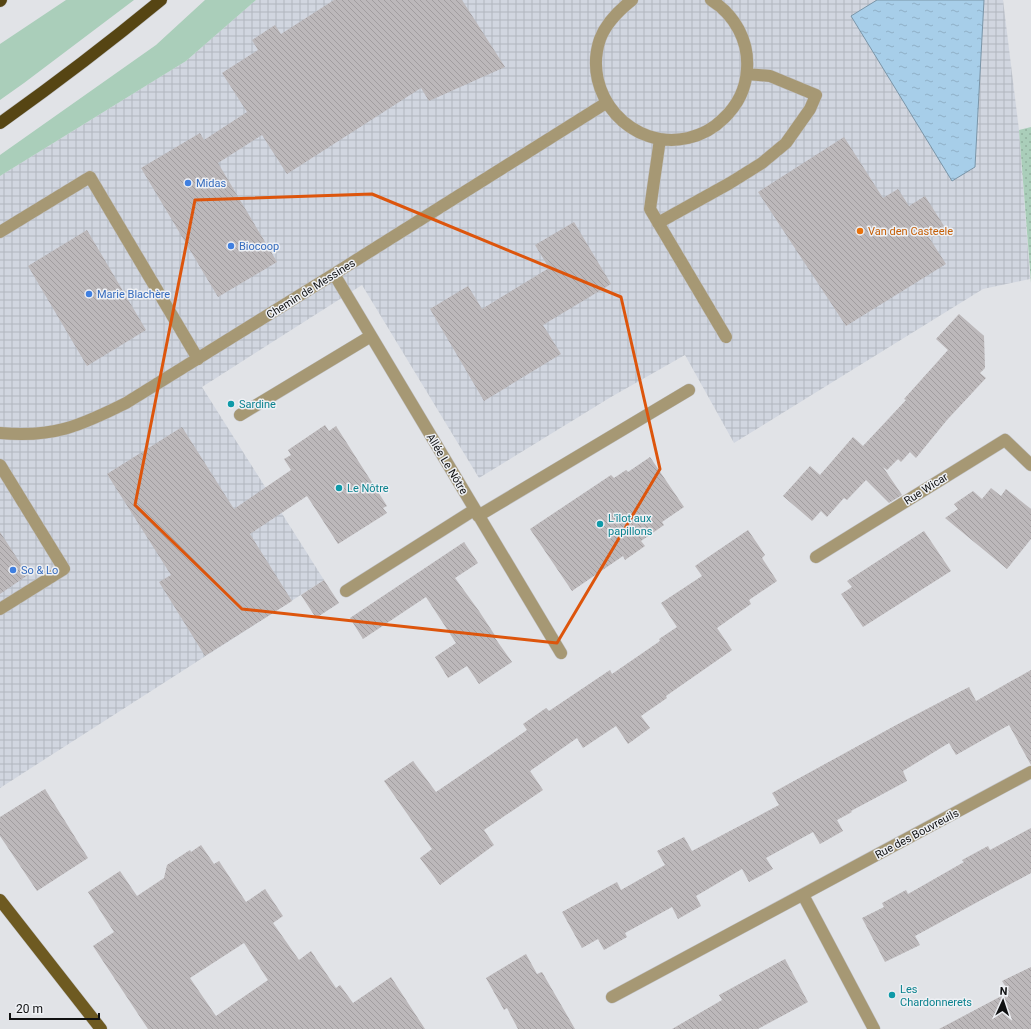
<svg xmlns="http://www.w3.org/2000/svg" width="1031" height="1029" font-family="Roboto,sans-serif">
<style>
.industrial{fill:url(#industrial-grid)}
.grass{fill:#aaceba}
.park{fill:url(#park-dots)}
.water{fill:url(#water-ripples);stroke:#7a95a8}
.building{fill:url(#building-back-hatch);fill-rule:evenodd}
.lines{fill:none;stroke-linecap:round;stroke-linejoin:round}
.minor-casing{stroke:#c0c1c5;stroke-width:13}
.major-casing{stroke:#c0c1c5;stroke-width:13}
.highway-casing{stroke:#c0c1c5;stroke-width:13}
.minor{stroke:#a69874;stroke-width:12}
.major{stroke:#6e5a21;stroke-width:12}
.highway{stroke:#564513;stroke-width:12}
.marked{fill:none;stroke:#dd550c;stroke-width:3;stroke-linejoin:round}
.shop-dot{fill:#3f7fe0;stroke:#eef0f4;stroke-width:1.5}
.food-dot{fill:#e8710a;stroke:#eef0f4;stroke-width:1.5}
.culture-dot{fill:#0f9aa8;stroke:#eef0f4;stroke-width:1.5}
.labels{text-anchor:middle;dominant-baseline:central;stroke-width:3;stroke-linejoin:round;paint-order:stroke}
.shop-label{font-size:11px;fill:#366cbe;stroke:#eef0f4;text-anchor:start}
.food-label{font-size:11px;fill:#c56008;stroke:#eef0f4;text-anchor:start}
.street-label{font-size:11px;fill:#101112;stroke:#eef0f4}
.culture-label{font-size:11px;fill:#0d838f;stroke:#eef0f4;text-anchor:start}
</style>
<defs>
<pattern id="industrial-grid" width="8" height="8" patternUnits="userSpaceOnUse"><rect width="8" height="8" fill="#d1d6e0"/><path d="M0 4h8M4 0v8" fill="none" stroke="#b2b7bf"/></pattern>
<pattern id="park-dots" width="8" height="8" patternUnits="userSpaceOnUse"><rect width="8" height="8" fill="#aaceba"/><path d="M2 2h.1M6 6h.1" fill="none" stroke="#91b09f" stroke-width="1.8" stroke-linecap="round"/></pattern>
<pattern id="water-ripples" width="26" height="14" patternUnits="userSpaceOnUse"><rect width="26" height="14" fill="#a7cee9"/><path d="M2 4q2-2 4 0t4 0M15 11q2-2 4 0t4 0" fill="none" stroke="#8fb0c7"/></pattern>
<pattern id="building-back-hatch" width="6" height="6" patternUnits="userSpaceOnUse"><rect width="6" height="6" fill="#bcb8ba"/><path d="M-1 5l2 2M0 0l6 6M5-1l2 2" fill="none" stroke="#a19d9f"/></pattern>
</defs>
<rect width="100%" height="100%" fill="#e1e3e7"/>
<!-- industrial -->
<path class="industrial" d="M 256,0 L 1003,0 L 1019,130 L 1030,279 L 983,289 L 734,443 L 685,355 L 611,397 L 479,478 L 362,285 L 202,387 L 324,580 L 0,788 L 0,176 L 186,61 Z"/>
<!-- grass -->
<path class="grass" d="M 66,0 L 134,0 L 24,83 L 0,100 L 0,44 Z
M 205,0 L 256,0 L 186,61 L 0,176 L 0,155 L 156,45 Z"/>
<!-- park -->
<path class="park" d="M 1031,127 L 1031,283 L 1019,130 Z"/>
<!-- water -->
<path class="water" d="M 877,0 L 984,0 L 975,167 L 952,181 L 851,16 Z"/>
<!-- building -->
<path class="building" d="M 334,0 L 462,0 L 505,67 L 429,101 L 421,88 L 287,174 L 262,135 L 218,163 L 277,262 L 218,297 L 141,168 L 200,133 L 204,140 L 247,112 L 222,73 L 258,50 L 252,40 L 275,25 L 281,34 Z
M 844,137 L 883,198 L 898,189 L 909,206 L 925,196 L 944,226 L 928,236 L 946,264 L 846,326 L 758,192 Z
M 574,222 L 611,284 L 543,325 L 561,354 L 484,401 L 430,309 L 468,286 L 482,309 L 549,268 L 535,245 Z
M 87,230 L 146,330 L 87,366 L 28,266 Z
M 959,314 L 984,336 L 985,368 L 980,373 L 986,378 L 947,420 L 916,458 L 910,452 L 901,462 L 898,459 L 887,470 L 883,467 L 902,495 L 889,503 L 866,480 L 847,500 L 844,498 L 827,517 L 821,511 L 812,521 L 783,496 L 810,466 L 820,475 L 853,437 L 863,446 L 906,400 L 904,399 L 948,350 L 936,339 Z
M 325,425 L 329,431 L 336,426 L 387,506 L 383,508 L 387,513 L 338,544 L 307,496 L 250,534 L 292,601 L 205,656 L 159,582 L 171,575 L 107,474 L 182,427 L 234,509 L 291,470 L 284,459 L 291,455 L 288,450 Z
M 650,457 L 684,507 L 662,522 L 664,525 L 641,541 L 645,546 L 625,560 L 623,556 L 572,591 L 530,529 L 611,475 L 614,478 L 626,470 L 628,472 Z
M 991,488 L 1001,496 L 1006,489 L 1031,509 L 1031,539 L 1007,569 L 945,518 L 958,509 L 954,504 L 973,491 L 982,499 Z
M 748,530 L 765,555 L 762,558 L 777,581 L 749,600 L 751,604 L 717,628 L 732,650 L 666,696 L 667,698 L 641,716 L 650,728 L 628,744 L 616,726 L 583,748 L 577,738 L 530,771 L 543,790 L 484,830 L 494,845 L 440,885 L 420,858 L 432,849 L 384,781 L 413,761 L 436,792 L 527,730 L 523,724 L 546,708 L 549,711 L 610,670 L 612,674 L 660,641 L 659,639 L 677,627 L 661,603 L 702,576 L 695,566 Z
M 924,531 L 951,571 L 863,627 L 841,594 L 852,587 L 847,581 Z
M 0,532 L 28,575 L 0,594 Z
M 464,542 L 478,563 L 455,578 L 479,611 L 496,637 L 495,638 L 512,662 L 479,684 L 467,666 L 448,678 L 435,657 L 456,643 L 426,597 L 363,639 L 350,618 Z
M 324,580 L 339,603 L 316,618 L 301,595 Z
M 1031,670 L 1031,765 L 1009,725 L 956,755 L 949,743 L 903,771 L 907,781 L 851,811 L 852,812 L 837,820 L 843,831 L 820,844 L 813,832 L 766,858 L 773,869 L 749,882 L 742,869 L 696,896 L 701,906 L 678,919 L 672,907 L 625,933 L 627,937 L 604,950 L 598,939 L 582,948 L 562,912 L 617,882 L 621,890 L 665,865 L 657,851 L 684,837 L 692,851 L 779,805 L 772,793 L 898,724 L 969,687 L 976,701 Z
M 45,789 L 88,858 L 37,891 L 0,836 L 0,817 Z
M 1031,828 L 1031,873 L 915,936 L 920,945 L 885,962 L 862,918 L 884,907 L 882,903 L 906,890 L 908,894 L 964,862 L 962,860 L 988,846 L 990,850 Z
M 201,845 L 214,864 L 219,861 L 246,902 L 265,889 L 283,916 L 273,923 L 299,960 L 311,951 L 336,988 L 340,985 L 353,1003 L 391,977 L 425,1029 L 148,1029 L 93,946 L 114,932 L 88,892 L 120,871 L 137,896 L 164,878 L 167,865 L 190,850 L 191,852 ZM 244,943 L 268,980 L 216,1016 L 190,978 Z
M 526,954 L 537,974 L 542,972 L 575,1029 L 518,1029 L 507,1008 L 504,1010 L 486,978 Z
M 785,959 L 808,1002 L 758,1029 L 672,1029 L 722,1000 L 719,995 Z
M 1031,967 L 1031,1029 L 939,1029 L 1009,992 L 1002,981 Z"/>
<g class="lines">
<defs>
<path id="minor" d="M 632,0 C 618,11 606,23 600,39 C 581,95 632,151 688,138 C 701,135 714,128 723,119 C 737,106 746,89 747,69 C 749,41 735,15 711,0
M 660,139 L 650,209 L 726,337
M 658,223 L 730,183 L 762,163 L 786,143 L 810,109 L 816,95 L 770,76 L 747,74
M 0,232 L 90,177 L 198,359
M 334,274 L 561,653
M 240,415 L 371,336
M 0,433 C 53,438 80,426 126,403 L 334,274 L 606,103
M 0,465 L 64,569 L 0,609
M 478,516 L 689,390
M 816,557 L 1005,440 L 1031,465
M 346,591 L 474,510
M 803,895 L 874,1029
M 612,997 L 1031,772"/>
<path id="major" d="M 0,900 L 101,1029"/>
<path id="highway" d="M 0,1 L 1,0
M 0,123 C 55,84 109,43 161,0"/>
</defs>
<!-- minor casing -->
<use href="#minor" class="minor-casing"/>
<!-- major casing -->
<use href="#major" class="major-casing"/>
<!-- highway casing -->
<use href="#highway" class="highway-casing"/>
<!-- minor -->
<use href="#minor" class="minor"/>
<!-- major -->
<use href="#major" class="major"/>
<!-- highway -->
<use href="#highway" class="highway"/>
</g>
<!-- marked area -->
<path class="marked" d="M 372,194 L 621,297 L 660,469 L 557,643 L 242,609 L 135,505 L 195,200 Z"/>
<!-- markers -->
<g class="shop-dot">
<circle cx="188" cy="183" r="4"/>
<circle cx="231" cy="246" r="4"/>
<circle cx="89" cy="294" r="4"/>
<circle cx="13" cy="570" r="4"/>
</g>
<circle class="food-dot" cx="860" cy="231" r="4"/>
<g class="culture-dot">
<circle cx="231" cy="404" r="4"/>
<circle cx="339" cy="488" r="4"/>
<circle cx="600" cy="524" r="4"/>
<circle cx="892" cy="995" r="4"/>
</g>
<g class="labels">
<!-- shop labels -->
<g class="shop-label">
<text x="196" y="183">Midas</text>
<text x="239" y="246">Biocoop</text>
<text x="97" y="294">Marie Blachère</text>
<text x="21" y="570">So &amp; Lo</text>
</g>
<!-- food labels -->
<g class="food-label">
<text x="868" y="231">Van den Casteele</text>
</g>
<!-- street labels -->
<g class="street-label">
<text transform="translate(311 289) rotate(-32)">Chemin de Messines</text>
<text transform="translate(447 464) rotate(59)">Allée Le Nôtre</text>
<text transform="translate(926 489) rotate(-32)">Rue Wicar</text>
<text transform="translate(917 834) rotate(-28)">Rue des Bouvreuils</text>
</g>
<!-- culture labels -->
<g class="culture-label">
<text x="239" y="404">Sardine</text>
<text x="347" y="488">Le Nôtre</text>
<text x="608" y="518">L'îlot aux<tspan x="608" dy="13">papillons</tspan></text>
<text x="900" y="989">Les<tspan x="900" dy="13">Chardonnerets</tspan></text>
</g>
</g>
<!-- north arrow -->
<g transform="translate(1003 1001) rotate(3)" stroke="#eef0f4" stroke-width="3" paint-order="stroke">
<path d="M0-3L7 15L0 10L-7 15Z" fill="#101112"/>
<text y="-6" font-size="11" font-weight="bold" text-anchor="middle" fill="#101112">N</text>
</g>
<!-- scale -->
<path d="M10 1013v6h89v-6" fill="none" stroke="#101112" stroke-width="2"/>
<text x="16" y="1013" font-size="12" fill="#101112" stroke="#eef0f4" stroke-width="3" paint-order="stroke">20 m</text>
</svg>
